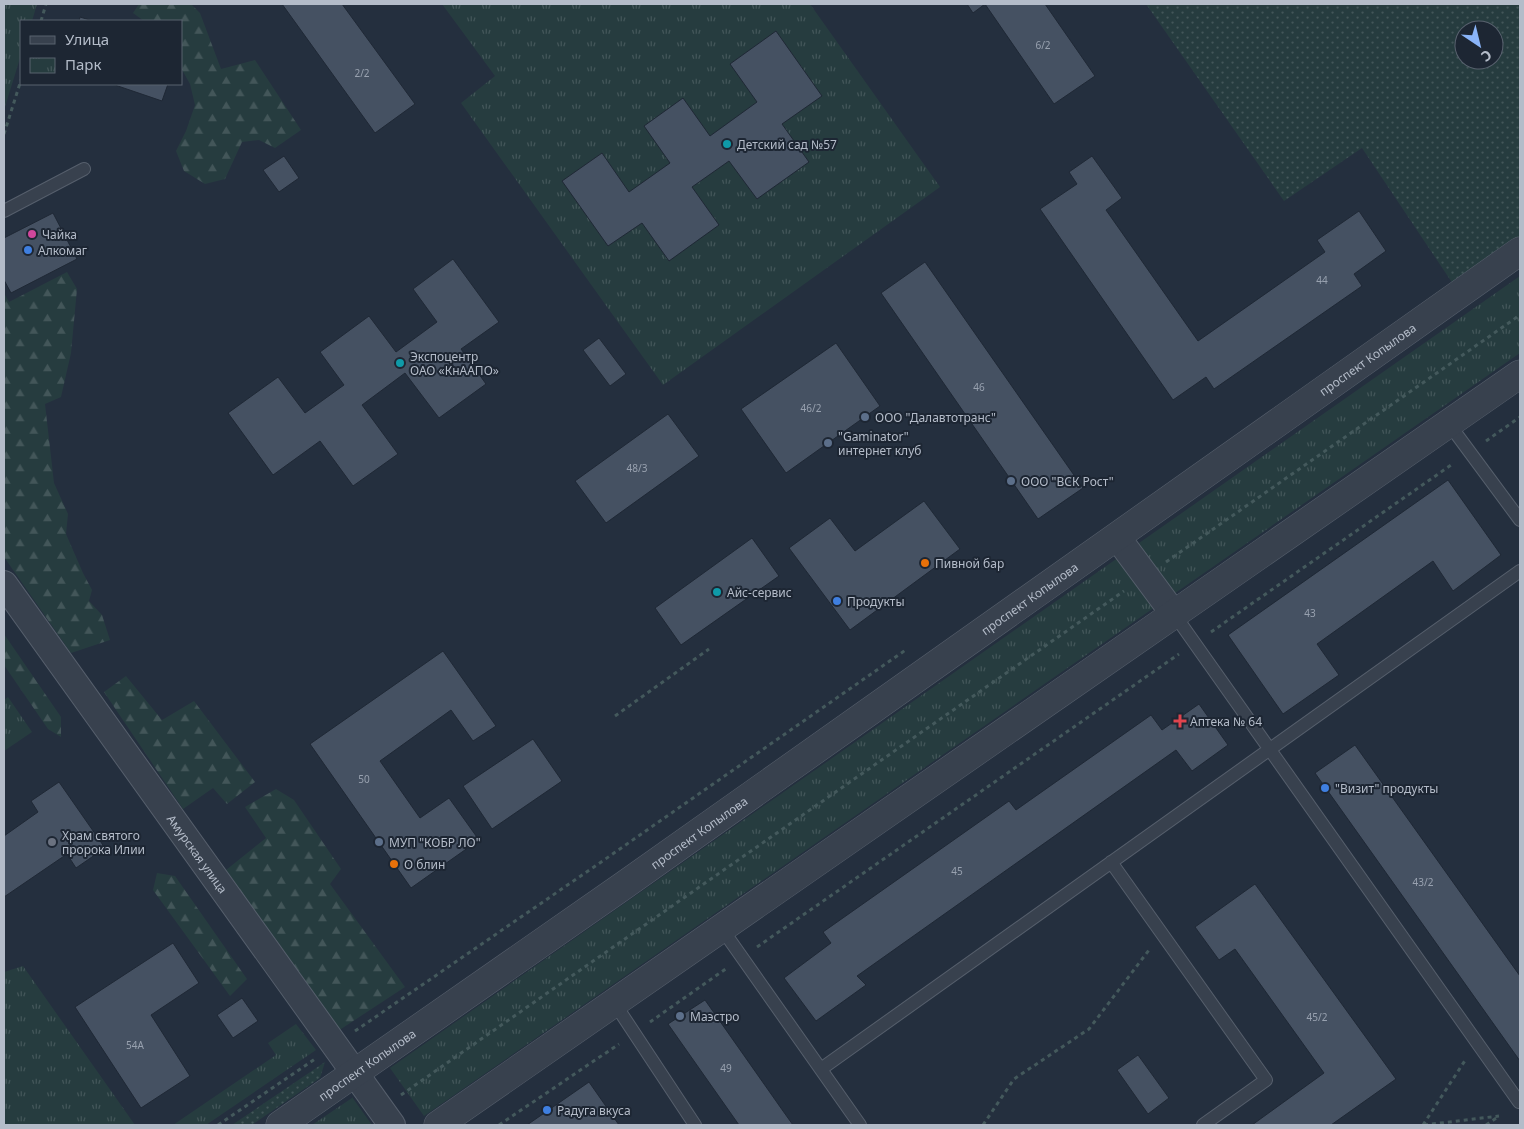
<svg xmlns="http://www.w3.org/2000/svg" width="1524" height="1129" font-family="'Noto Sans',sans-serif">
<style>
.grass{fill:url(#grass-dots);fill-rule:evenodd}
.forest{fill:url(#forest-firs)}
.park{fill:url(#park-tufts)}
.building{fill:#455162;stroke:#1f2835}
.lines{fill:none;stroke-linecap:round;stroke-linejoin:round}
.service-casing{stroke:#565f6c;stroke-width:14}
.minor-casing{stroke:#565f6c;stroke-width:28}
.tertiary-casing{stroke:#565f6c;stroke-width:29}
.path{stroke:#44595c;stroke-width:3;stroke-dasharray:4 4;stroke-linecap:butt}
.service{stroke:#38414e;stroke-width:12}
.minor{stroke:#38414e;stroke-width:26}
.tertiary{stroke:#38414e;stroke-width:28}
.culture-dot{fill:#0f9aa8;stroke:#1d2633;stroke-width:2}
.hotel-dot{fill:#d1479c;stroke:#1d2633;stroke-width:2}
.shop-dot{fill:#3f7fe0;stroke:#1d2633;stroke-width:2}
.service-dot{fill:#5c6f8a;stroke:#1d2633;stroke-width:2}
.food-dot{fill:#e8710a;stroke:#1d2633;stroke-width:2}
.health-dot{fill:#e0444e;stroke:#1d2633;stroke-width:2}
.worship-dot{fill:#6b7280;stroke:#1d2633;stroke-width:2}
.labels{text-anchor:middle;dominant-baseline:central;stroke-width:4;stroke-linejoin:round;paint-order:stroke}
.number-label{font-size:10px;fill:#98a1af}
.poi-label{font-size:12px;fill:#b4bcc9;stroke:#1d2633;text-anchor:start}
.street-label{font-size:12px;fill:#b4bcc9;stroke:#1d2633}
</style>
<defs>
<pattern id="grass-dots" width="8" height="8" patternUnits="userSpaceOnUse" patternTransform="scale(1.25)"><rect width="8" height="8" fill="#263c3f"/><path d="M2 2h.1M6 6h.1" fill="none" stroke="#435659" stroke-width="1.8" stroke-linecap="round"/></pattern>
<pattern id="forest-firs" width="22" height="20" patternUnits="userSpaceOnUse" patternTransform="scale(1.25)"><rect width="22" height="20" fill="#263c3f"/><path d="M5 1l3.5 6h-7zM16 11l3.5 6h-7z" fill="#435659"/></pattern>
<pattern id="park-tufts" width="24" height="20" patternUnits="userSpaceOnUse" patternTransform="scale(1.25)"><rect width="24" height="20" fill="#263c3f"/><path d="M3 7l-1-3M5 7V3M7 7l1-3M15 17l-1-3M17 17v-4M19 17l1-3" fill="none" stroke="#435659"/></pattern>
</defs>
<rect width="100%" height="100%" fill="#242f3e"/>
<!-- grass -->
<path class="grass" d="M 1146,4 L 1520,4 L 1520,237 L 1453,284 L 1362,148 L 1284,201 ZM 1464,30 L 1494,30 L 1494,60 L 1464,60 Z
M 325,1062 L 320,1078 L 252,1125 L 232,1125 Z"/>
<!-- forest -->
<path class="forest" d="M 139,4 L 191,4 L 200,13 L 221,69 L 255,60 L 301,130 L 275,148 L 259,140 L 242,142 L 225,179 L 205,184 L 184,171 L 176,151 L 186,131 L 195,105 L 190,84 L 181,68 L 181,21 L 144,21 L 133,13 Z
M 67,272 L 77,289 L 71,353 L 61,397 L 45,404 L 54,483 L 68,514 L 66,534 L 83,573 L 92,590 L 89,601 L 102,615 L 110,640 L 71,653 L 4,557 L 4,293 L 9,302 Z
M 4,634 L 61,717 L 61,737 L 48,729 L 4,665 Z
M 126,676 L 162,720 L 194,701 L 255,782 L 227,804 L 213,788 L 183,809 L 104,692 Z
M 276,789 L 294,800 L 341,869 L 330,884 L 405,987 L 338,1031 L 226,870 L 266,838 L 245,807 Z
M 157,873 L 175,876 L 247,979 L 230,996 L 153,890 Z"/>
<!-- park -->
<path class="park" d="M 4,4 L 37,4 L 32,21 L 21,21 L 21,55 L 4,110 Z
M 442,4 L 810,4 L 940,187 L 663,385 L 461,103 L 495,76 Z
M 1520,276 L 1520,353 L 424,1116 L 390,1068 Z
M 8,697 L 32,732 L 4,751 L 4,700 Z
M 23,966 L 135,1125 L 4,1125 L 4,972 Z
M 296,1024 L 316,1050 L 206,1125 L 173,1125 L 276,1055 L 268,1043 Z
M 352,1097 L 372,1125 L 312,1125 L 352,1098 Z"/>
<!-- building -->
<path class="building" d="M 282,4 L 342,4 L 415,104 L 375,133 Z
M 967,4 L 1045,4 L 1095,76 L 1054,104 L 985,4 L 973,13 Z
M 80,17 L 93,21 L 79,21 Z
M 776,31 L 822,96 L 782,124 L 809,162 L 757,199 L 729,161 L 692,187 L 719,225 L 669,261 L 642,223 L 608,246 L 562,181 L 602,153 L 629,192 L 670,163 L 644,126 L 683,98 L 710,136 L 757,102 L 730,64 Z
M 112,84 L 168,84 L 162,101 Z
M 284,156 L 299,178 L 279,192 L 263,170 Z
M 1092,156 L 1122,198 L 1106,210 L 1198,341 L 1325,252 L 1317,240 L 1359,211 L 1386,251 L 1354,274 L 1362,286 L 1214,389 L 1206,377 L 1173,400 L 1040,209 L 1077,184 L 1069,172 Z
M 53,213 L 77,259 L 11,293 L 4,280 L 4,238 Z
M 453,259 L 499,322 L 461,349 L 486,384 L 439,418 L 405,373 L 362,405 L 398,454 L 353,486 L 320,441 L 273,475 L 228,413 L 278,377 L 305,413 L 344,385 L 320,352 L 369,316 L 396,352 L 437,322 L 413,289 Z
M 925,262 L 1083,488 L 1038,519 L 881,293 Z
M 599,338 L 626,374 L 610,386 L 583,350 Z
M 836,343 L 880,406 L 786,473 L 741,409 Z
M 668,414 L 699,456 L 606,523 L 575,481 Z
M 1448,480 L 1501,555 L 1453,591 L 1433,561 L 1317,644 L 1339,675 L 1283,714 L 1228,635 Z
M 924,501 L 960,549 L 850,630 L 789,548 L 830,518 L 855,551 Z
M 752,538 L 779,576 L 681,645 L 655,608 Z
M 443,651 L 496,726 L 473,741 L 451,710 L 380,761 L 420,818 L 449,798 L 479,840 L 411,888 L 310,744 Z
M 1199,704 L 1228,745 L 1192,771 L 1176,750 L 857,976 L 866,985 L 816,1021 L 784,978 L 831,943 L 823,932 L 1009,801 L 1016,810 L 1151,715 L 1162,730 Z
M 533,739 L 562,781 L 492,829 L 463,786 Z
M 1355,745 L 1520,976 L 1520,1061 L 1315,773 Z
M 59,782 L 105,848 L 76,868 L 67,854 L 4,897 L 4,836 L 38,812 L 31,801 Z
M 1255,884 L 1396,1079 L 1331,1125 L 1252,1125 L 1324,1073 L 1235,949 L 1219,960 L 1195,927 Z
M 173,943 L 199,983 L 151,1015 L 190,1076 L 141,1108 L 75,1007 Z
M 242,998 L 258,1021 L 233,1038 L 217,1015 Z
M 705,1000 L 783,1111 L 793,1125 L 739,1125 L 668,1024 Z
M 1138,1055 L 1169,1098 L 1148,1114 L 1117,1070 Z
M 589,1082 L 619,1125 L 527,1125 Z"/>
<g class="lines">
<defs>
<path id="service" d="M 4,211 L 84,169
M 1449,424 L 1520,520
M 1174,614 L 1519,1102
M 1111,862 L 1266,1080 L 1203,1125
M 722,929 L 860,1125
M 615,1004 L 695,1125
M 821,1069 L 1520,571"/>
<g id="minor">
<path d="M 1117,537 L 1174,614"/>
<path id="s1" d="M 4,584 L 392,1125"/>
</g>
<g id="tertiary">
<path id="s2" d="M 280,1125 L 623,886 L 1520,251"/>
<path d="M 438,1125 L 1520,374"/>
</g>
</defs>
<!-- service casing -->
<use href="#service" class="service-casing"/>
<!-- minor casing -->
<use href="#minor" class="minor-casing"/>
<!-- tertiary casing -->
<use href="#tertiary" class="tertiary-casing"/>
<!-- path -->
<path class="path" d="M 41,21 L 46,4
M 4,134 L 21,80
M 1486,441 L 1520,417
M 1166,562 L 1520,315
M 1211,632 L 1454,463
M 615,716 L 709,649
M 757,947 L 1179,654
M 650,1022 L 727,968
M 355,1031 L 604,860 L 907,649
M 401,1095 L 1124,591
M 218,1125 L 315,1059
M 499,1125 L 619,1044
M 983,1125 L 1014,1079 L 1089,1029 L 1149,950
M 1423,1125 L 1466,1059
M 1424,1125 L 1499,1116
M 1486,1125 L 1498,1117"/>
<!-- service -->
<use href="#service" class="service"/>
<!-- minor -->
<use href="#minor" class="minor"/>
<!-- tertiary -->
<use href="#tertiary" class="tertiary"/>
</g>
<!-- markers -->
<g class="culture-dot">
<circle cx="727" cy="144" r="5"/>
<circle cx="400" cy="363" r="5"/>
<circle cx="717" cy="592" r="5"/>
</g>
<circle class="hotel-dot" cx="32" cy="234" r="5"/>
<g class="shop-dot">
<circle cx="28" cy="250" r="5"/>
<circle cx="837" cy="601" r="5"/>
<circle cx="1325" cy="788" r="5"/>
<circle cx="547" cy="1110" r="5"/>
</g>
<g class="service-dot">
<circle cx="865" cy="417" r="5"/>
<circle cx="828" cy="443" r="5"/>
<circle cx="1011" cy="481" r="5"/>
<circle cx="379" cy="842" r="5"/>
<circle cx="680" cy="1016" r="5"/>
</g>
<g class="food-dot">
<circle cx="925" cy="563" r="5"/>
<circle cx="394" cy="864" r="5"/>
</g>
<path class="health-dot" d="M1177.5 713.5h5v5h5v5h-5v5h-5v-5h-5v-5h5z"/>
<circle class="worship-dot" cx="52" cy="842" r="5"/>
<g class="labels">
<!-- number labels -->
<g class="number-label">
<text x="1043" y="45">6/2</text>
<text x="362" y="73">2/2</text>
<text x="1322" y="280">44</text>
<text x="979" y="387">46</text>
<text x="811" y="408">46/2</text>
<text x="637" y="468">48/3</text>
<text x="1310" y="613">43</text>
<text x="364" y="779">50</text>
<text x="957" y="871">45</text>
<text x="1423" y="882">43/2</text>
<text x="1317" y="1017">45/2</text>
<text x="135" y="1045">54А</text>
<text x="726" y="1068">49</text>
</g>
<!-- poi labels -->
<g class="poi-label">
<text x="737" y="144">Детский сад №57</text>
<text x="42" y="234">Чайка</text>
<text x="38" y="250">Алкомаг</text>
<text x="410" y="356">Экспоцентр<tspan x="410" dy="14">ОАО «КнААПО»</tspan></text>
<text x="875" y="417">ООО "Далавтотранс"</text>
<text x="838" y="436">"Gaminator"<tspan x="838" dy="14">интернет клуб</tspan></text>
<text x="1021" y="481">ООО "ВСК Рост"</text>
<text x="935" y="563">Пивной бар</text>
<text x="727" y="592">Айс-сервис</text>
<text x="847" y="601">Продукты</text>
<text x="1190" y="721">Аптека № 64</text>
<text x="1335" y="788">"Визит" продукты</text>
<text x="62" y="835">Храм святого<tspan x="62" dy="14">пророка Илии</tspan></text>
<text x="389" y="842">МУП "КОБР ЛО"</text>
<text x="404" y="864">О блин</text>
<text x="690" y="1016">Маэстро</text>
<text x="557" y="1110">Радуга вкуса</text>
</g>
<!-- street labels -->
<g class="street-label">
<text stroke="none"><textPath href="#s2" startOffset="1330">проспект Копылова</textPath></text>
<text stroke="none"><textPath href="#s2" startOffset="916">проспект Копылова</textPath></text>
<text stroke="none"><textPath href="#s2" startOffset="511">проспект Копылова</textPath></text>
<text stroke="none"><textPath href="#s1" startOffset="332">Амурская улица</textPath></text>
<text stroke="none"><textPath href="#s2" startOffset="106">проспект Копылова</textPath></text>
</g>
</g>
<!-- border -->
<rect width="1524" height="1129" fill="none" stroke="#b4bcc9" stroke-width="10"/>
<!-- legend -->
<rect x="20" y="20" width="162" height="65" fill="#1d2633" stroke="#59626f"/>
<rect x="30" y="36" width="25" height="8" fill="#38414e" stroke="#59626f"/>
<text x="65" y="45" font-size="15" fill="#b4bcc9">Улица</text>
<rect x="30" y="58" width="25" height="15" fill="url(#park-tufts)" stroke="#59626f"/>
<text x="65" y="70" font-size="15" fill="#b4bcc9">Парк</text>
<!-- north arrow -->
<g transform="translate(1479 45) rotate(145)"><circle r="24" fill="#1d2633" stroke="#59626f"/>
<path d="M0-4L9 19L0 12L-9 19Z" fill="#8ab4f8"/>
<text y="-8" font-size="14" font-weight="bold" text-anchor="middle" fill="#b4bcc9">С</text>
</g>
</svg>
